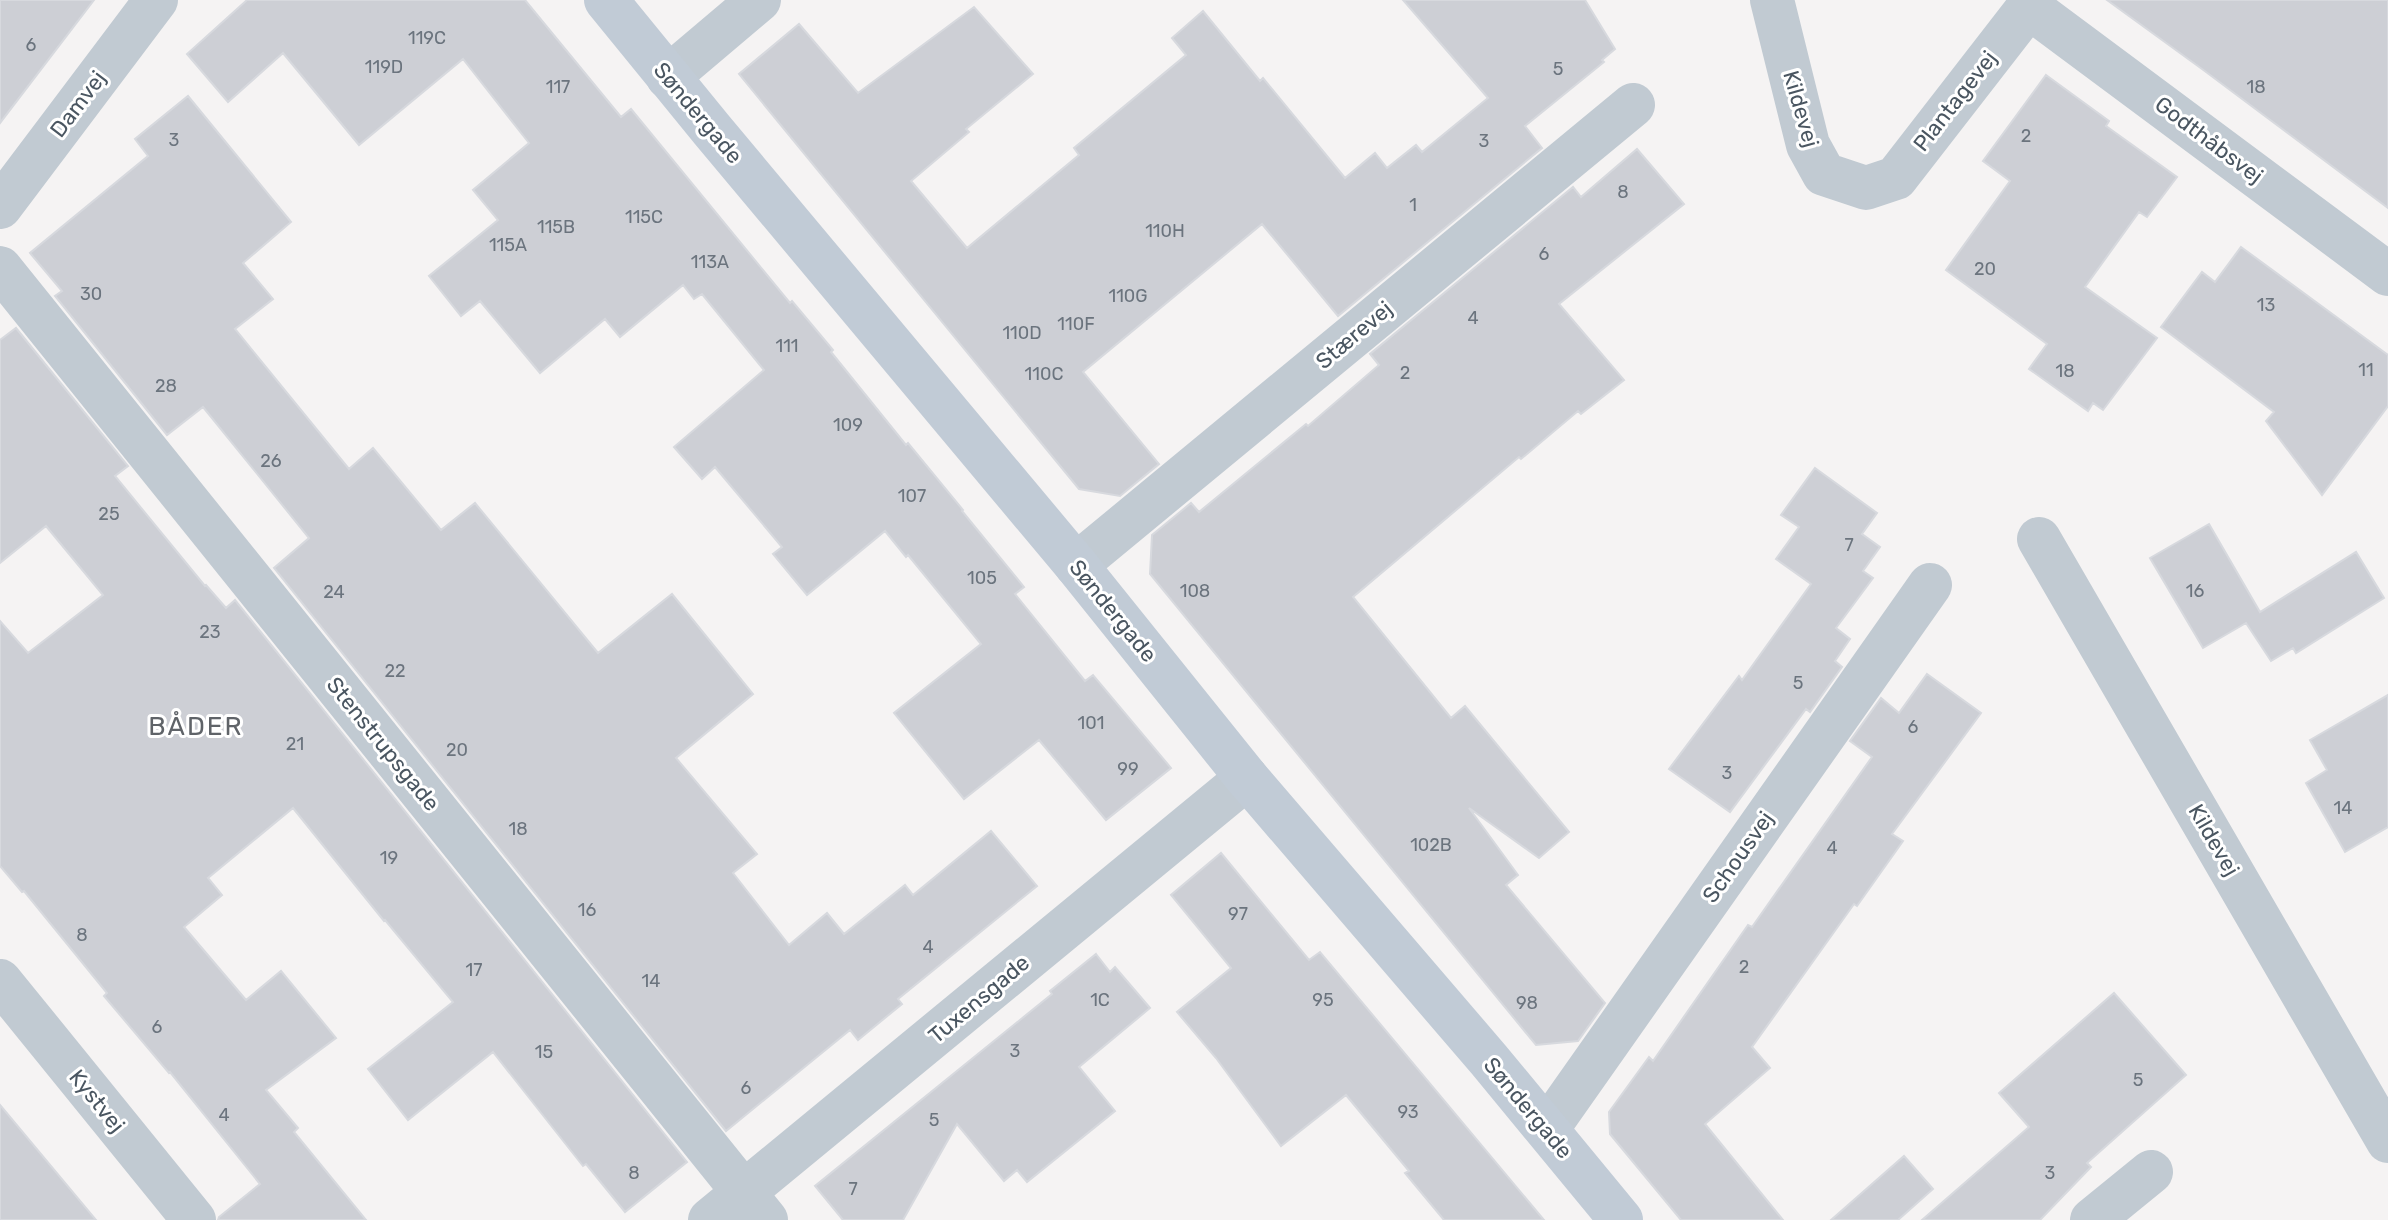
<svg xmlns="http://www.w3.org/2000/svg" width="2388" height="1220" font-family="Rubik,sans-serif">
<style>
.building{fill:#cdcfd5;stroke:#d7d9de;stroke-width:2}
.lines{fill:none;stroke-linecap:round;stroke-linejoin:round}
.street{stroke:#c1cad2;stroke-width:44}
.secondary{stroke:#c1cbd6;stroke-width:44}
.labels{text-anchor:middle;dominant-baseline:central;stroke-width:6;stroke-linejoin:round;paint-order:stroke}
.number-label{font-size:18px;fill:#6b747e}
.street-label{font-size:22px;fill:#4a5661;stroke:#fff}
.quarter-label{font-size:26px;letter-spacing:2px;fill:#5f6368;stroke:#fff}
</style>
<rect width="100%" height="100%" fill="#f5f3f3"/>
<!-- building -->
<path class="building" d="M 0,0 L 94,0 L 0,123 Z
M 247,0 L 525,0 L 621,117 L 631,109 L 790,303 L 792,301 L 833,350 L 831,352 L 906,445 L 908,443 L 963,510 L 962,511 L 1024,587 L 1015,594 L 1085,681 L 1093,675 L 1171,768 L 1106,820 L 1039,740 L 964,799 L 894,713 L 981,644 L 908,555 L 906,557 L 885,531 L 807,595 L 773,554 L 782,547 L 715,467 L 702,479 L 674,447 L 764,370 L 702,294 L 694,299 L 683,285 L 620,337 L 605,319 L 540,373 L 480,301 L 461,316 L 429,276 L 498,220 L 473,190 L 529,143 L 463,59 L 359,145 L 283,53 L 228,102 L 187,54 Z
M 1403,0 L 1585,0 L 1615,49 L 1602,60 L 1604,62 L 1525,126 L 1542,148 L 1338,316 L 1262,224 L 1083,372 L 1159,464 L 1120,496 L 1079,489 L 739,74 L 799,24 L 858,93 L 974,7 L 1033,74 L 966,129 L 969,132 L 911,181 L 967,248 L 1079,155 L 1074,148 L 1186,55 L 1172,38 L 1203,11 L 1260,81 L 1263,78 L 1345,178 L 1375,153 L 1387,168 L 1416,145 L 1422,152 L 1488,98 Z
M 2107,0 L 2388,0 L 2388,208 L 2202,69 Z
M 2046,75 L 2109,121 L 2106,126 L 2177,177 L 2147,217 L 2139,212 L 2085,287 L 2157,338 L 2103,410 L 2093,403 L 2088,411 L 2029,369 L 2047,344 L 1946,270 L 2010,181 L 1983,161 Z
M 188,96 L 291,222 L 243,263 L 273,299 L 235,329 L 349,469 L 373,448 L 441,530 L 475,503 L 598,653 L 672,594 L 753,694 L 676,758 L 757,854 L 733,873 L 789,945 L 827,913 L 844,934 L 905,885 L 913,895 L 991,831 L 1037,886 L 898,999 L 902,1004 L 858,1040 L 850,1030 L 726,1131 L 274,568 L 309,538 L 203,407 L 167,435 L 55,296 L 62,291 L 30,253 L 148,156 L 135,139 Z
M 1637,149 L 1684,204 L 1559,304 L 1624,380 L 1581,414 L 1578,411 L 1521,459 L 1519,457 L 1353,597 L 1451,718 L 1465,706 L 1569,832 L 1539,858 L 1469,808 L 1518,875 L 1506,885 L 1605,1003 L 1578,1041 L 1536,1045 L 1150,574 L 1152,535 L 1191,503 L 1199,512 L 1306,424 L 1308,426 L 1379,365 L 1370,354 L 1573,187 L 1581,197 Z
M 2241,247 L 2388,355 L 2388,406 L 2322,495 L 2266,421 L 2274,412 L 2161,327 L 2202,272 L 2215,282 Z
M 16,328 L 128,466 L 115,476 L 205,586 L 206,585 L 226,608 L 235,600 L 687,1162 L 625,1212 L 586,1164 L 583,1166 L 493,1052 L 408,1120 L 368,1069 L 453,1002 L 385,920 L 384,921 L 293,808 L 208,878 L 222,895 L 184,927 L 246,1000 L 281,971 L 336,1038 L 266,1090 L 298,1128 L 294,1132 L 366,1220 L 218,1220 L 219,1217 L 260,1184 L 170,1072 L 169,1073 L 104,996 L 107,993 L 24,891 L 22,892 L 0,866 L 0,621 L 28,653 L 103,595 L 46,526 L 0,563 L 0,340 Z
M 1815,468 L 1877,513 L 1862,534 L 1880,547 L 1863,571 L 1873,578 L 1836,628 L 1850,639 L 1835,661 L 1842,667 L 1810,712 L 1806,709 L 1730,812 L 1669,769 L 1739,676 L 1742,680 L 1811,584 L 1776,559 L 1799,527 L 1781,515 Z
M 2209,524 L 2260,612 L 2356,552 L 2384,598 L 2296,653 L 2293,648 L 2271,661 L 2246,623 L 2203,648 L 2150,558 Z
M 1927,674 L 1981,713 L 1892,834 L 1903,841 L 1857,906 L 1854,904 L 1752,1047 L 1770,1068 L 1705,1124 L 1783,1220 L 1681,1220 L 1610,1134 L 1609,1112 L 1649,1057 L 1653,1061 L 1748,925 L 1752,927 L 1872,757 L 1850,741 L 1881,698 L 1899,713 Z
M 2388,695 L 2388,827 L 2345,852 L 2306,783 L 2327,770 L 2310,740 Z
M 1221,853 L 1309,960 L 1320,952 L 1544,1220 L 1444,1220 L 1405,1173 L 1409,1171 L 1346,1095 L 1281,1146 L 1216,1058 L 1177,1012 L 1231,968 L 1171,895 Z
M 1096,954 L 1110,972 L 1115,967 L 1150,1008 L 1079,1067 L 1115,1111 L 1027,1182 L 1017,1170 L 1004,1181 L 957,1124 L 903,1220 L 843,1220 L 815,1186 L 1052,994 L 1050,991 Z
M 2114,993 L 2186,1075 L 2087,1163 L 2091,1167 L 2040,1220 L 1922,1220 L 2029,1127 L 1999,1093 Z
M 0,1105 L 96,1220 L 0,1220 Z
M 1904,1156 L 1933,1189 L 1898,1220 L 1831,1220 Z"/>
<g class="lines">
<!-- street -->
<path class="street" d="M 1772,0 L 1808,145 L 1824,174 L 1866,188 L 1896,178 L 2034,0
M 2029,7 L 2388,274
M 668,77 L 759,0
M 0,207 L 156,0
M 0,268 L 766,1220
M 2039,539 L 2388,1141
M 1076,565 L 1633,105
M 0,981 L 194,1220
M 1547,1129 L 1930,585
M 710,1220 L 1247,778
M 2092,1220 L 2151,1172"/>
<!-- secondary -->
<path class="secondary" d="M 606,0 L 712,130 L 1076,565 L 1247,778 L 1489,1060 L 1621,1220"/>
</g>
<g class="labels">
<!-- number labels -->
<g class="number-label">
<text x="427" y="38">119C</text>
<text x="31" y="45">6</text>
<text x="384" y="67">119D</text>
<text x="1558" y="69">5</text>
<text x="558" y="87">117</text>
<text x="2256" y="87">18</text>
<text x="2026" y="136">2</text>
<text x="174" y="140">3</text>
<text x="1484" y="141">3</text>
<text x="1623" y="192">8</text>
<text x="1413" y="205">1</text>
<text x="644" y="217">115C</text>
<text x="556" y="227">115B</text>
<text x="1165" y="231">110H</text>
<text x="508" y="245">115A</text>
<text x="1544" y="254">6</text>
<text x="710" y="262">113A</text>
<text x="1985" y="269">20</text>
<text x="91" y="294">30</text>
<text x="1128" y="296">110G</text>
<text x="2266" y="305">13</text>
<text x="1473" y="318">4</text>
<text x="1076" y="324">110F</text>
<text x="1022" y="333">110D</text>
<text x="787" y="346">111</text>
<text x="2366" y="370">11</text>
<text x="2065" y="371">18</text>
<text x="1405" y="373">2</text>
<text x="1044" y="374">110C</text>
<text x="166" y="386">28</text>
<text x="848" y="425">109</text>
<text x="271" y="461">26</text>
<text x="912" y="496">107</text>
<text x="109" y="514">25</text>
<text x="1849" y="545">7</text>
<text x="982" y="578">105</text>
<text x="1195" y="591">108</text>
<text x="2195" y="591">16</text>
<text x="334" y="592">24</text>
<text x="210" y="632">23</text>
<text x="395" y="671">22</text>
<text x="1798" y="683">5</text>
<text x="1091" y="723">101</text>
<text x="1913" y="727">6</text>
<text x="295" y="744">21</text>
<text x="457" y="750">20</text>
<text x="1128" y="769">99</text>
<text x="1727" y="773">3</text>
<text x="2343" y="808">14</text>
<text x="518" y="829">18</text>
<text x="1431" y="845">102B</text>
<text x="1832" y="848">4</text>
<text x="389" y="858">19</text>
<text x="587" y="910">16</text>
<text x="1238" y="914">97</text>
<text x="82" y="935">8</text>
<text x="928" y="947">4</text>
<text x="1744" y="967">2</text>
<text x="474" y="970">17</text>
<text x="651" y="981">14</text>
<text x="1100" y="1000">1C</text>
<text x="1323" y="1000">95</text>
<text x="1527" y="1003">98</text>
<text x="157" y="1027">6</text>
<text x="1015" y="1051">3</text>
<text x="544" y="1052">15</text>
<text x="2138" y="1080">5</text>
<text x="746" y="1088">6</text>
<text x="1408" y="1112">93</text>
<text x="224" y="1115">4</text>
<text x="934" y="1120">5</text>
<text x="634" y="1173">8</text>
<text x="2050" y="1173">3</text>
<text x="853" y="1189">7</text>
</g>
<!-- street labels -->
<g class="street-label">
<text transform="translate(1955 101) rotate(-52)">Plantagevej</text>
<text transform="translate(78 104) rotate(-53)">Damvej</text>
<text transform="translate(1801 109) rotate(74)">Kildevej</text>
<text transform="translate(698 113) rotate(50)">Søndergade</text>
<text transform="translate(2209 140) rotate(37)">Godthåbsvej</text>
<text transform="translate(1354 335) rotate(-40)">Stærevej</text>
<text transform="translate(1113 611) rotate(51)">Søndergade</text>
<text transform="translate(383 744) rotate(51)">Stenstrupsgade</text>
<text transform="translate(2214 840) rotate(60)">Kildevej</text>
<text transform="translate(1738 857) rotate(-55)">Schousvej</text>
<text transform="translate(979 999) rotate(-40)">Tuxensgade</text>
<text transform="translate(97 1101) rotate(51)">Kystvej</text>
<text transform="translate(1528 1108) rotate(50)">Søndergade</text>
</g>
<!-- quarter labels -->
<g class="quarter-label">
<text x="196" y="726">BÅDER</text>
</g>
</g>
</svg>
